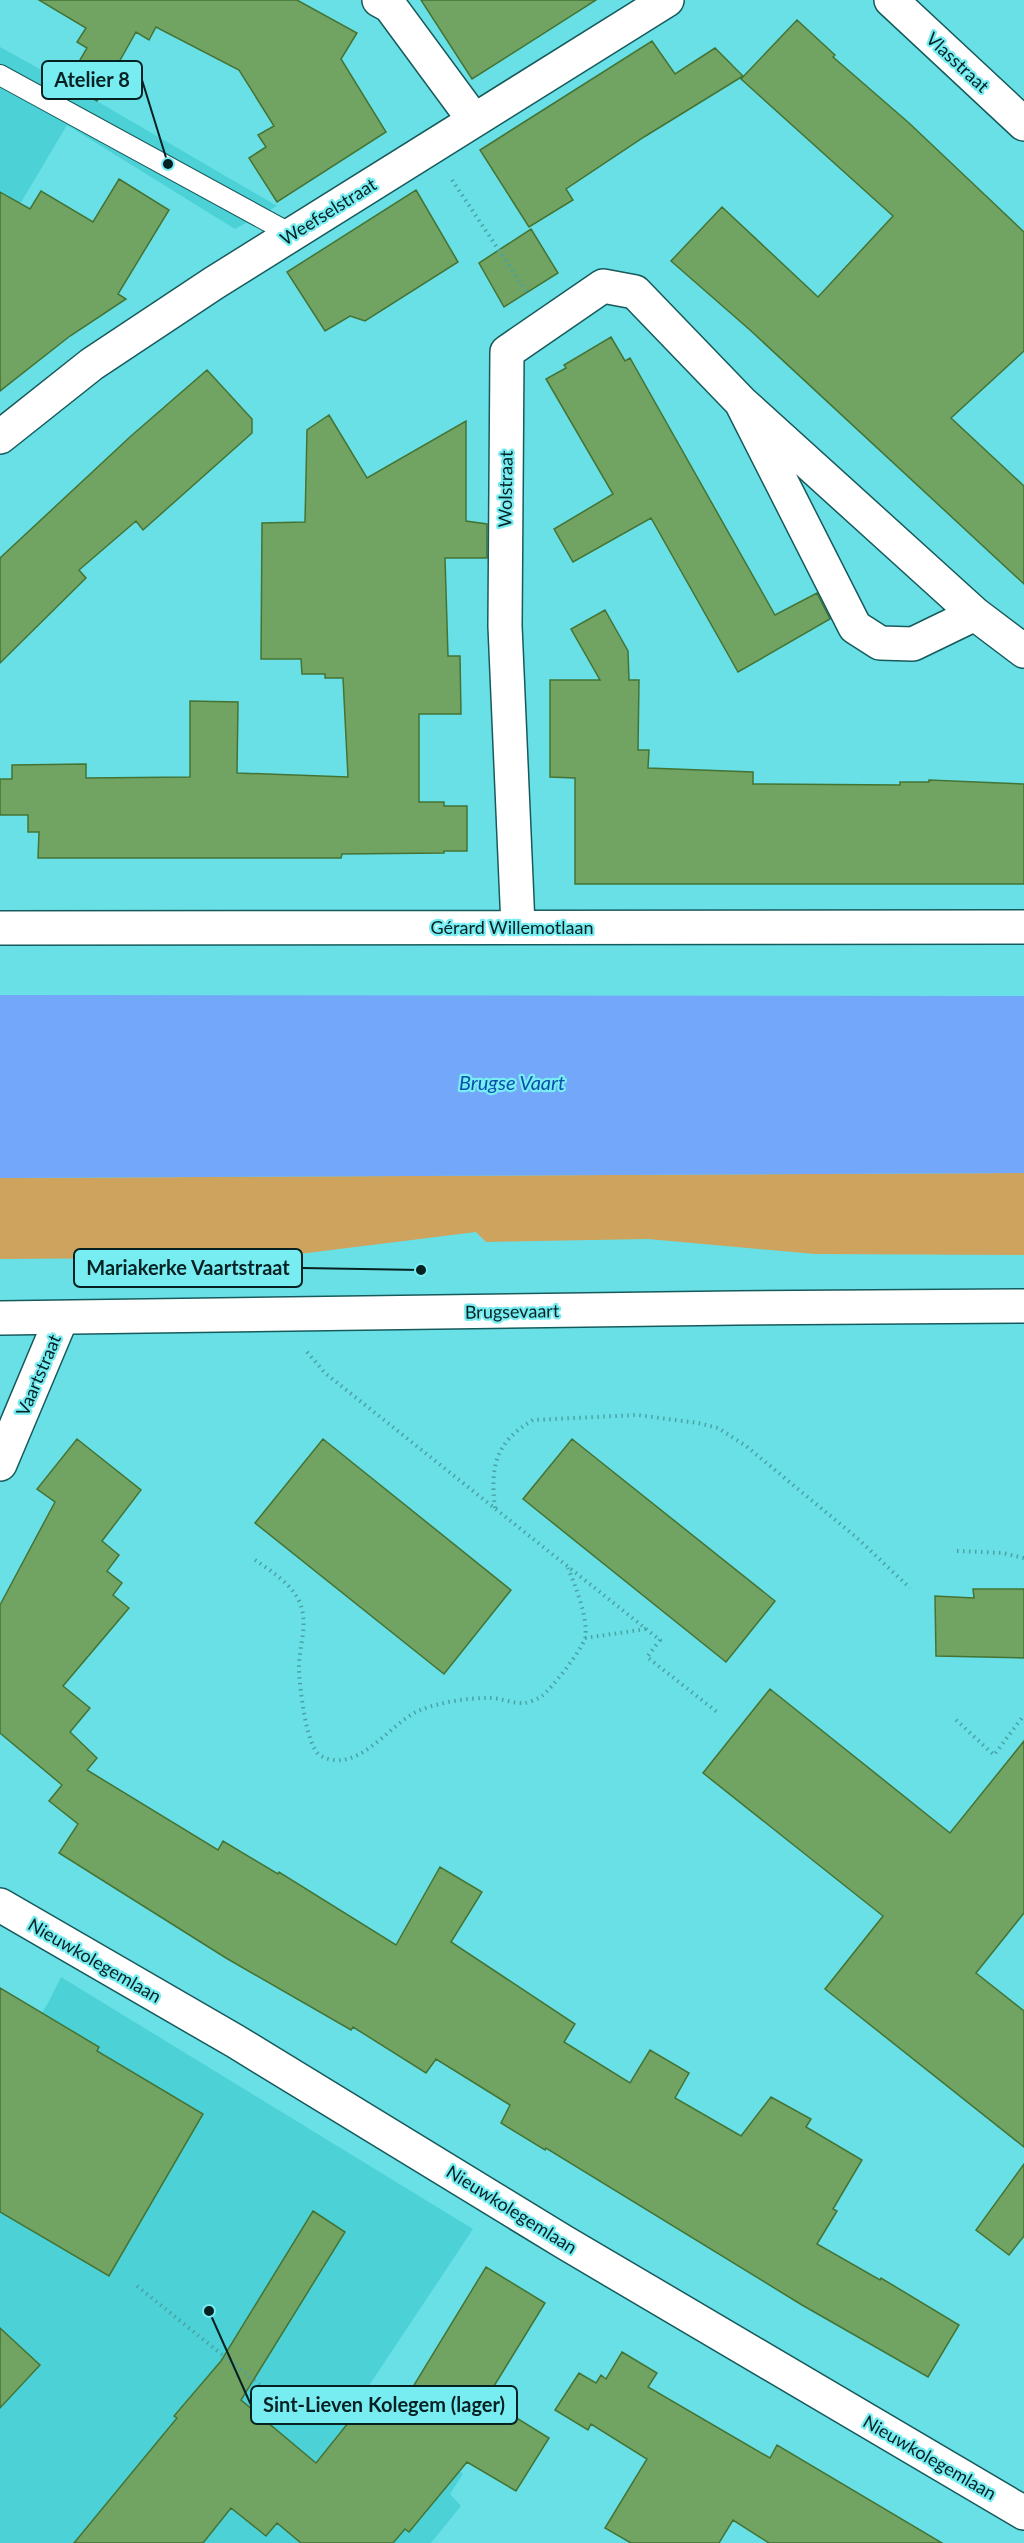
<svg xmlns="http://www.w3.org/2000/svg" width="1024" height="2543" font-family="Lato,sans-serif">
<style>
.built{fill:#4cd2d6}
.green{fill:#cda35e}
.water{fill:#72a7f9}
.building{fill:#71a362;stroke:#447435;stroke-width:1.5}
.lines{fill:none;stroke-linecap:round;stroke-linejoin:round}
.service-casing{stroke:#175a5c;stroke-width:22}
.minor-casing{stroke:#175a5c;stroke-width:36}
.primary-casing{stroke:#175a5c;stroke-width:36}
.path{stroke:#49a3a6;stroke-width:4;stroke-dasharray:1.5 4.5;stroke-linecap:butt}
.service{stroke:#fff;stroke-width:20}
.minor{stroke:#fff;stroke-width:33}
.primary{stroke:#fff;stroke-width:33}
.labels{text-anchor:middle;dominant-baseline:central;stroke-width:4.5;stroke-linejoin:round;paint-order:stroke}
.street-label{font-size:18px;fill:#062122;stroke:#77edf2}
.water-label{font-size:20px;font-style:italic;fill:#0c50ad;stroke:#77edf2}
.leader{fill:none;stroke:#062122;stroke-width:2}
.callout-dot{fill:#062122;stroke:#77edf2;stroke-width:2}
.callout{fill:#77edf2;stroke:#062122;stroke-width:2}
.callout-label{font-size:20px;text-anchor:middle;font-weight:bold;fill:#062122}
</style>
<rect width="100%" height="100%" fill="#69e0e5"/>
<!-- built -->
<path class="built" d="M 0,47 L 83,93 L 277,206 L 235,229 L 67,125 L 0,238 Z
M 61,1977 L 473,2229 L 364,2393 L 463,2474 L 450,2494 L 461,2506 L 431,2543 L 0,2543 L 0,2079 L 48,2003 Z"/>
<!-- green -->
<path class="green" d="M 1024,1173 L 1024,1255 L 815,1254 L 648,1239 L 486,1242 L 476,1232 L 275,1257 L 0,1259 L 0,1178 Z"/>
<!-- water -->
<path class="water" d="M 0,995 L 1024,996 L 1024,1173 L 0,1178 Z"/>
<!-- building -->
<path class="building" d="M 39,0 L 297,0 L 357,33 L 341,59 L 386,132 L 277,202 L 249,158 L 266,147 L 258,135 L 274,126 L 239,70 L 156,27 L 149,40 L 136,32 L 97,101 L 66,84 L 87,48 L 77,42 L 86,28 Z
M 421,0 L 596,0 L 472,79 Z
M 797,20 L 835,55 L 833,57 L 909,123 L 1024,232 L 1024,351 L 951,418 L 1024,486 L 1024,584 L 750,330 L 671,261 L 722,207 L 818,297 L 893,216 L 741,79 Z
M 652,41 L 675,74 L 715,48 L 743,76 L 644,137 L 566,189 L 573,200 L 529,227 L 480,150 Z
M 119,179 L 169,210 L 118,294 L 126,299 L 70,336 L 0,391 L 0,192 L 30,209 L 41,191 L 93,222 Z
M 416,190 L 458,262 L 365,321 L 350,316 L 325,331 L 287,272 Z
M 531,229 L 558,273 L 504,307 L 479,263 Z
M 611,337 L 625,361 L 630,358 L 775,615 L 817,593 L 830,619 L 738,672 L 651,518 L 573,562 L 554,529 L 613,494 L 546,379 L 566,368 L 564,365 Z
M 207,370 L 252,419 L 252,433 L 143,530 L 136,521 L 79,570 L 86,578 L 0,663 L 0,558 L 131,436 Z
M 329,415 L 367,478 L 466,421 L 466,521 L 487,524 L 487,558 L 445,558 L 448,656 L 460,656 L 461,714 L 419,714 L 419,802 L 444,802 L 444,806 L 467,806 L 467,851 L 444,851 L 444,853 L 342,854 L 341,858 L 38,858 L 39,832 L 28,832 L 28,815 L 0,815 L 0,779 L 12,779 L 12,765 L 86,764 L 86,778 L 190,777 L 190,701 L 238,702 L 237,773 L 348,777 L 343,678 L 325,678 L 325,674 L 302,674 L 301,659 L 261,659 L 262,523 L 305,522 L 307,430 Z
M 605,610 L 628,651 L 629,680 L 639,680 L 638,750 L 649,750 L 648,768 L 753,772 L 753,784 L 900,785 L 900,782 L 929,782 L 929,780 L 1024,784 L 1024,884 L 575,884 L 575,778 L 550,777 L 550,680 L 600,680 L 571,629 Z
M 77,1439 L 141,1490 L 102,1541 L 119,1555 L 107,1571 L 122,1583 L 113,1595 L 129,1608 L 63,1686 L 90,1708 L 70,1732 L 97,1758 L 87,1770 L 218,1850 L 223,1841 L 278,1874 L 279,1872 L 396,1945 L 440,1867 L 482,1892 L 451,1942 L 575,2024 L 564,2042 L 630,2083 L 650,2050 L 689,2073 L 675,2098 L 741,2136 L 771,2097 L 811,2119 L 806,2127 L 862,2160 L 833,2209 L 837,2211 L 817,2244 L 880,2280 L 881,2278 L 959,2325 L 928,2377 L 802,2305 L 546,2148 L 545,2150 L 501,2123 L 510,2105 L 436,2059 L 426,2073 L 353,2027 L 351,2030 L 226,1958 L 59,1853 L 78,1824 L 49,1801 L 62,1785 L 0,1733 L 0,1605 L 55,1502 L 37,1489 Z
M 323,1439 L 511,1590 L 444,1674 L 255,1523 Z
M 572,1439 L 775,1601 L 726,1662 L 523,1499 Z
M 973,1589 L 1024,1589 L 1024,1658 L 936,1656 L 935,1596 L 974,1598 Z
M 770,1689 L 950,1833 L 1024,1741 L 1024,1913 L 976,1973 L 1024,2011 L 1024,2147 L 825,1989 L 883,1916 L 703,1773 Z
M 0,1988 L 99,2047 L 97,2051 L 203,2114 L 109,2276 L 0,2212 Z
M 1024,2164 L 1024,2236 L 1009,2255 L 976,2230 Z
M 313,2211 L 345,2232 L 241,2400 L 316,2463 L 365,2402 L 391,2423 L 486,2267 L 545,2303 L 486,2399 L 549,2438 L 516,2491 L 467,2462 L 409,2532 L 405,2529 L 393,2543 L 301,2543 L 277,2523 L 266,2536 L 231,2508 L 203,2543 L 74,2543 L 177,2418 L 174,2416 L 221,2361 Z
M 0,2328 L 40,2365 L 0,2408 Z
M 622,2352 L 657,2373 L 648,2387 L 770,2458 L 777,2445 L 942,2543 L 769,2543 L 733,2520 L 719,2543 L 631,2543 L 605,2528 L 647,2459 L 591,2424 L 588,2430 L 555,2410 L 579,2373 L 596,2383 L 601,2375 L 606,2379 Z"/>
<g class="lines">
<defs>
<path id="service" d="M 0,75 L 291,234"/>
<path id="minor" d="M 379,0 L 390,6 L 474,120
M 891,0 L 1024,124
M 0,437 L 92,364 L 214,283 L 667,0
M 975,614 L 1024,651
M 518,926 L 505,626 L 507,352 L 603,286 L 635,292 L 741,402 L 855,627 L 880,643 L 913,644 L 975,614 L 741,402
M 0,928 L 1024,927
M 0,1464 L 61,1319
M 0,1905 L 235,2041 L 564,2242 L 1024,2513"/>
<path id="primary" d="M 0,1318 L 736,1308 L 1024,1306"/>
</defs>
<!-- service casing -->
<use href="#service" class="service-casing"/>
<!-- minor casing -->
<use href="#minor" class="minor-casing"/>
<!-- primary casing -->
<use href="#primary" class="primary-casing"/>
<!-- path -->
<path class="path" d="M 452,180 L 526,291
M 307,1352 L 325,1373 L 660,1640 L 647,1657 L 717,1712
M 495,1508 C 490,1467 495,1442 533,1420 L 637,1415 L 698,1423 L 718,1428 L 746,1446 L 856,1537 L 910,1588
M 957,1551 L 1003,1553 L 1024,1558
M 255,1560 C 271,1571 292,1584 300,1603 C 309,1627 298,1647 299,1671 C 300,1688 306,1748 321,1756 C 358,1775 388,1725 418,1711 C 439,1702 467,1698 489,1698 C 501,1698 514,1704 525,1703 C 530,1702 538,1699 542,1696 C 552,1688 582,1650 585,1638 C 589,1620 575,1585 568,1568
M 585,1638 L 646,1629
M 956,1720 L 994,1755 L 1024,1715
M 137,2286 L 308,2424"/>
<!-- service -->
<use href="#service" class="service"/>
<!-- minor -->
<use href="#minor" class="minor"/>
<!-- primary -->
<use href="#primary" class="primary"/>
</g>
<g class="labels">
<!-- street labels -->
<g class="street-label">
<text transform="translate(958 62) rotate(43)">Vlasstraat</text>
<text transform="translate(328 211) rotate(-32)">Weefselstraat</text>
<text transform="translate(505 489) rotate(-89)">Wolstraat</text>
<text x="512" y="927">Gérard Willemotlaan</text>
<text transform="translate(512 1311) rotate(-1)">Brugsevaart</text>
<text transform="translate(38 1375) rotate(-67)">Vaartstraat</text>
<text transform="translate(95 1960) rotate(30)">Nieuwkolegemlaan</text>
<text transform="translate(512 2209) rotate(32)">Nieuwkolegemlaan</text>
<text transform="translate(930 2457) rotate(30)">Nieuwkolegemlaan</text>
</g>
<!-- water labels -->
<g class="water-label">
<text x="512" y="1082">Brugse Vaart</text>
</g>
</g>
<!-- callouts -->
<path class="leader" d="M168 164L142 80M421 1270L302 1268M209 2311L251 2405"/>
<g class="callout-dot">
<circle cx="168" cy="164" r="6"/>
<circle cx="421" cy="1270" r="6"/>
<circle cx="209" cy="2311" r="6"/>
</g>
<g class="callout">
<rect x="42" y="61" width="100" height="38" rx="6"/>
<rect x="74" y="1249" width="228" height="38" rx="6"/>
<rect x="251" y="2386" width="266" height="38" rx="6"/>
</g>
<g class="callout-label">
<text x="92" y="87">Atelier 8</text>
<text x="188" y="1275">Mariakerke Vaartstraat</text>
<text x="384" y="2412">Sint-Lieven Kolegem (lager)</text>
</g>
</svg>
